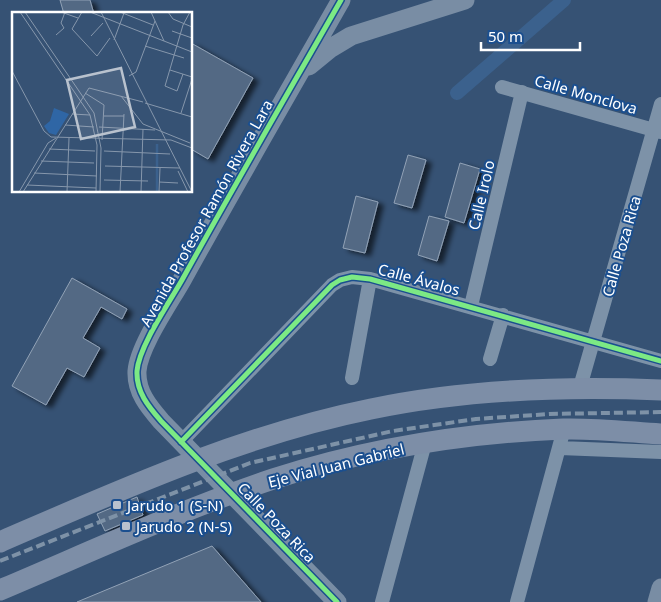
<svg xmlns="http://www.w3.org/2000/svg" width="661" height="602" font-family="'Noto Sans',sans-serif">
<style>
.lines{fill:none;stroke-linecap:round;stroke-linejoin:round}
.canal{stroke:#3b618d;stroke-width:14}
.building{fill:#526984;stroke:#92a2b6;filter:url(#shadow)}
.street{stroke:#7d92a8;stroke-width:14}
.secondary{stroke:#798da4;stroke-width:19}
.primary{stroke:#7d8ea7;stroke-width:21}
.rail{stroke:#7e92a7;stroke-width:4;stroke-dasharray:9 4;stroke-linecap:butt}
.cycleway-casing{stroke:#1b4f8f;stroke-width:8}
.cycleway{stroke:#7ce984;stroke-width:5}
.poi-dot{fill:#b9c2ce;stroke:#1b4f8f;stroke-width:2}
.labels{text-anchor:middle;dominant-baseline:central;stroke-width:4;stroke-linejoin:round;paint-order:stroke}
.street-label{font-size:15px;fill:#fff;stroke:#1b4f8f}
.poi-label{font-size:15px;fill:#fff;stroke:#1b4f8f;text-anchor:start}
.inset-river{fill:none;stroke:#3b618d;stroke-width:2.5}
.inset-road{fill:none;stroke:#8697ac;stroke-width:1}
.view{fill:#b9c2ce;fill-opacity:0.15;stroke:#b9c2ce;stroke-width:2.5}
.inset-edge{fill:none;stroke:#fff;stroke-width:2.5}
</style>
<defs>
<filter id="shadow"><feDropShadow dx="5.5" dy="3" stdDeviation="2.5" flood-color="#0009"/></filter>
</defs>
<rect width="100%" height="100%" fill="#365274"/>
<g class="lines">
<!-- canal -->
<path class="canal" d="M 457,93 L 564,0"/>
</g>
<!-- building -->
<path class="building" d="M 60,0 L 90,0 L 94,14 L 64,14 Z
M 191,43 L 253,78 L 208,159 L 191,149 Z
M 408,155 L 426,160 L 412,208 L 394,203 Z
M 460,163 L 480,169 L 464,223 L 445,217 Z
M 356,196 L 378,202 L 365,253 L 343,248 Z
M 429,216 L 449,221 L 437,261 L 418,255 Z
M 72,278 L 127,309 L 122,319 L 101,307 L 83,338 L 100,348 L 84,377 L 67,368 L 46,405 L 12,386 Z
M 137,497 L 143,515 L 105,531 L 97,514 Z
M 212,546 L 261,602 L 77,602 Z"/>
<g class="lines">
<!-- street -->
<path class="street" d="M 502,87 L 661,132
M 471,306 L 522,92
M 490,359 L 503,315
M 352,378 L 370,279
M 580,387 L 661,104
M 181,442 L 332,285 L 340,280 L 352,277 L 370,279 L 661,361
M 560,448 L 661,452
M 382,602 L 425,443
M 517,602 L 564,429"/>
<!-- secondary -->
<path class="secondary" d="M 309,66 L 331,48 L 351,36 L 465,0
M 337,602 L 161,421 C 149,407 136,392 137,371 C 139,346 169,303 182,280 C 234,186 288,93 341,0
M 657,602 L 661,588"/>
<!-- primary -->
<path class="primary" d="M 0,542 C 120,490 242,435 371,409 C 466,389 564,386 661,390
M 0,590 C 90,552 180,510 273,479 C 366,449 466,433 563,429 C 595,428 629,432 661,434"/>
<!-- rail -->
<path class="rail" d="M 0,561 L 250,463 L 393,431 L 476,419 L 549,414 L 661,412"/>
<defs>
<path id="cycleway" d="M 181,442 L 332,285 L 340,280 L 352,277 L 370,279 L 661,361
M 337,602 L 161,421 C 149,407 136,392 137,371 C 139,346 169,303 182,280 C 234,186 288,93 341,0"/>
</defs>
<!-- cycleway casing -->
<use href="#cycleway" class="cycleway-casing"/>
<!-- cycleway -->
<use href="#cycleway" class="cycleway"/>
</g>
<!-- markers -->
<g class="poi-dot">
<rect x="112" y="500" width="10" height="10" rx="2.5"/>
<rect x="121" y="521" width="10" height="10" rx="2.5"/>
</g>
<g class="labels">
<!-- street labels -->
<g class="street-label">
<text transform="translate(586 94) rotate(16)">Calle Monclova</text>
<text transform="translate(481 195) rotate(-77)">Calle Irolo</text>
<text transform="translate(206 213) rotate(-61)">Avenida Profesor Ramón Rivera Lara</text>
<text transform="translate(621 246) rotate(-74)">Calle Poza Rica</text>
<text transform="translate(419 279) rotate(15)">Calle Ávalos</text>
<text transform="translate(336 465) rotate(-14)">Eje Vial Juan Gabriel</text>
<text transform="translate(277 522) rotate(46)">Calle Poza Rica</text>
</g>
<!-- poi labels -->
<g class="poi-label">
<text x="127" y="505">Jarudo 1 (S-N)</text>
<text x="136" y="526">Jarudo 2 (N-S)</text>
</g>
</g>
<!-- overview -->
<g transform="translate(12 12)">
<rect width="180" height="180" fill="#365274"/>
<path d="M 42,96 L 57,102 L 44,123 L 37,121 L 32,114 L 38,109 Z" fill="#2f66a5"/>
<path class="inset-river" d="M 145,132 L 145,180"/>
<path class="inset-road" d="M 8,0 L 78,103 L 85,133 L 84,180M 13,0 L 82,101 L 89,136 L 88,180M 49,0 L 66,6M 70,0 L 60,17 L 85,44 L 98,26M 78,0 L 180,40M 89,0 L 180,180M 108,0 L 141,13M 139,0 L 152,29M 156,0 L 161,7 L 180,15M 160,19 L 180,26M 44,23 L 52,16 L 49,11 L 53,0M 79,24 L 91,11M 102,28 L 112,1M 133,34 L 172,46M 158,58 L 180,65M 0,59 L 32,119 L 39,125 L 159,128 L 180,136M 171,62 L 165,79 L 153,74 L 171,13 L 178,0M 117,64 L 124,60 L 143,9M 73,81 L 92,93 L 90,128M 109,84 L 131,112 L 178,131M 133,91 L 180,105M 169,101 L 180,67M 60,102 L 78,103M 92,104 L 112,104M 53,113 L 82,115M 87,115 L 143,118M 37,137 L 83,139M 92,139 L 158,142M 29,149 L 82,151M 93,154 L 168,156M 166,159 L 176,180M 22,161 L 85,164M 92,168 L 136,169M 147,170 L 166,171M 15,173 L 84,176M 7,180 L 36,131 L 44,126M 11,180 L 77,76 L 131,90M 55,180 L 57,126M 108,180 L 112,102M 129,180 L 131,117M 147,180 L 148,156"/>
<path class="view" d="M 109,56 L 123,115 L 69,127 L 55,68 Z"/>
<rect width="180" height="180" class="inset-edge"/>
</g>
<!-- scale -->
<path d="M481 42v8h99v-8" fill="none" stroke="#ffffff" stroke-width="2.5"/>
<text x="488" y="42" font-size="15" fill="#ffffff" stroke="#1b4f8f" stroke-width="4" paint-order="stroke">50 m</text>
</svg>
